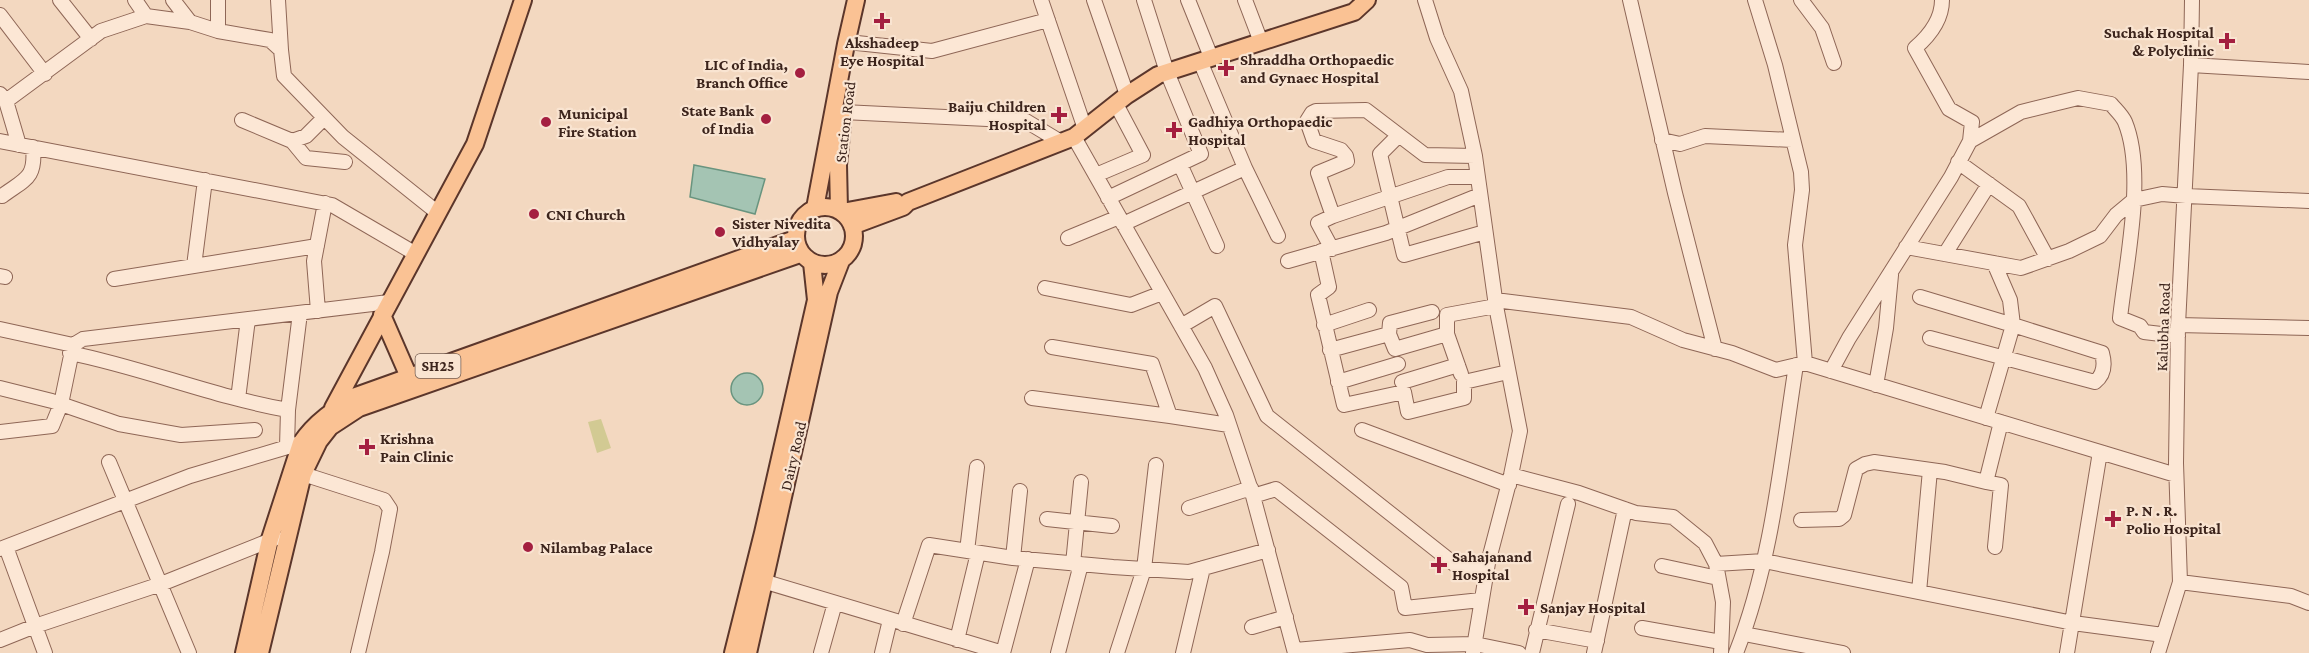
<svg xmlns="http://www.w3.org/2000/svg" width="2309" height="653" font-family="'Crimson Pro',serif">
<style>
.green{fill:#d2ca93}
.water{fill:#a4c4b3;stroke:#69947f;stroke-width:1.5}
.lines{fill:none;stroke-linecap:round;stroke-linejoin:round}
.minor-casing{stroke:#8e6656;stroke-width:16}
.major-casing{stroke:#5b362b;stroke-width:20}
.minor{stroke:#fce7d5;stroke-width:14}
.major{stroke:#fac294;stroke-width:16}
.poi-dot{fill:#a41f40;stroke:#f9e4d1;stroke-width:2}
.labels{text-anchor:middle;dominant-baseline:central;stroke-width:4.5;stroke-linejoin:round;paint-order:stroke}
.shield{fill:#f9e4d1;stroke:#755e52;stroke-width:1.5}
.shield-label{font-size:15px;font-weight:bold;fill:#3c241c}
.poi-label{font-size:16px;font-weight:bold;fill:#3c241c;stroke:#f9e4d1;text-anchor:start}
.street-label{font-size:16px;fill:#3c241c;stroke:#f9e4d1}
</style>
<rect width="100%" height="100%" fill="#f3d8c0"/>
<!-- green -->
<path class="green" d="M 601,419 L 611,448 L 597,453 L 588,422 Z"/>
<!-- water -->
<path class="water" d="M 694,165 L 765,179 L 755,214 L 690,197 Z
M731 389a16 16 0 1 1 32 0a16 16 0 1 1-32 0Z"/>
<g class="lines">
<defs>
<path id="minor" d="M 60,0 L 91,39
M 173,0 L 190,22
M 1041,0 L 1085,129
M 1094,0 L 1127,95
M 1188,0 L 1211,57
M 1245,0 L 1261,42
M 1425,0 L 1437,38 L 1461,91 L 1475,156 L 1496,306 L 1520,431 L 1511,475 L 1488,563 L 1473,653
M 1630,0 L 1675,193 L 1715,349
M 1755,0 L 1775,65 L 1801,172 L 1802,190 L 1795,245 L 1805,363
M 1801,0 L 1822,28 L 1834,63
M 1942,0 C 1942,19 1929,36 1915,48 L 1949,109 L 1972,122 L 1970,141
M 0,15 L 45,74
M 146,16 L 190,22 L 218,31 L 218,0
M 218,31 L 270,40 L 281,50 L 278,0
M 857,43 L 932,51 L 1048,20
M 281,50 L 284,76 L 343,137 L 438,213
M 2191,65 L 2309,72
M 0,94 L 6,101 L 101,31 L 146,16 L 135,0
M 6,101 L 19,145
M 843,112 L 1026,121 L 1061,142
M 242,120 L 292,141 L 306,136 L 324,118
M 1398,136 L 1380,154 L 1404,255 L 1485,232
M 1074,137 L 1205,368 L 1226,415 L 1253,496 L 1295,653
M 1662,140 L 1680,144 L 1705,136 L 1792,140
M 0,141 L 332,205 L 416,254
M 292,141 L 306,158 L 345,162
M 1475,156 L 1425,155 L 1366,110 L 1316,111 L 1312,113 L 1307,121 L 1314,141 L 1341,150 L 1346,156 L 1347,161 L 1318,173 L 1333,216 L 1448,177 L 1478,177
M 1958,162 L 2019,206 L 2048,259
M 1180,164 L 1217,246
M 1245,168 L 1278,236
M 1096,175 L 1143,155 L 1116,104
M 2,196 C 25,179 36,179 33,147
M 1108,198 L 1201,154 L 1167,72 L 1144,0
M 1123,224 L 1245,168 L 1200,61
M 1068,238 L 1119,217
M 1906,247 L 2021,268 L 2069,251 L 2100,236 L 2116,215 L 2134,200 L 2162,194 L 2186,196 L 2309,201
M 1332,249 L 1318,223 L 1333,216
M 1321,251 L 1329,287 L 1318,295 L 1344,405 L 1404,392 L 1408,412 L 1464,398 L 1464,382 L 1508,372
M 1945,254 L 1989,184
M 1288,261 L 1386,233 L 1480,195
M 194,266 L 205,180
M 0,276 L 5,277
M 114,279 L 317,246
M 1045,288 L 1131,305 L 1162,293
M 1920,297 L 2013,325 L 1986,418
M 1495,300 L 1631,317 L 1683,340 L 1732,353 L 1776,370 L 1805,363 L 2100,452
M 318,311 L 314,261 L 325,203
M 1324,325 L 1369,310
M 2178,325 L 2309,328
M 1181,326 L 1215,306 L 1267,416 L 1458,567 L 1488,563
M 0,329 L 73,345 L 83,339 L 389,302
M 1389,334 L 1390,323 L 1432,312
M 1447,334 L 1461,374
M 1930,338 L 2095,382 C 2104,375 2105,364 2102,353 L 2013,325 L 2010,300 L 1994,263
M 1052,347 L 1152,364 L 1170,416 L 1229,425
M 1330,350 L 1389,334 L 1395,349 L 1447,334 L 1447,315 L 1496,306
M 70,353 C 144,368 214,397 288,410 L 300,313
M 1831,371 L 1849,338 L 1951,177 L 1970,141 L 2021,112 L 2078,98 L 2111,104 C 2115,109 2122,115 2125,122 C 2146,173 2126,263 2120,318 L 2140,326 L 2144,332 L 2178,336
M 1338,382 L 1398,364
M 1402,382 L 1458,365
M 1876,385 L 1886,328 L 1891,275
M 0,388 L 52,401 L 119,424 L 181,435 L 255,430
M 1032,398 L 1170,416
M 238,399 L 248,319
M 1362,430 L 1509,485
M 0,432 L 52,426 L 61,404 L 73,346
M 287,447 L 288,410
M 109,462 L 189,653
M 303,474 L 384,500 L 390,509 L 382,552 L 358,653
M 1511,475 L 1579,493 L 1636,513 L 1673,517 L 1705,543 L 1716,564 L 1723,602 L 1721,653
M 1253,496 L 1276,489 L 1401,587 L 1405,608 L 1481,600
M 1189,508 L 1251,488
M 1047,519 L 1112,526
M 1801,520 L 1839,519 L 1844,515 L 1856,469 L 1865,464 L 1874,462 L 1945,472 L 1986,482
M 6,547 L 45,653
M 1995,547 L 2001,485 L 1986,482 L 2001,422
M 0,549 L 190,476 L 301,443
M 967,551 L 977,467
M 1013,558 L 1020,491
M 1073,564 L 1081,482
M 1716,564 L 1764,561 L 2073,623 L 2163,635
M 1662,566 L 1718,578
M 756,579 L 1003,653
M 2180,582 L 2291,596 L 2309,603
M 1919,592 L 1930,470
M 903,624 L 929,545 L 1013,558 L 1113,567 L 1189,572 L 1268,550
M 1252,627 L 1286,617
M 1642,628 L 1721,642
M 1536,630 L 1597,641
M 1744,634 L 1843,653
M 0,640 L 35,626 L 161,584 L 276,538
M 957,640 L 978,553
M 1295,650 L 1410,640 L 1427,645 L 1475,644 L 1519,653
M 821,653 L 835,603
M 882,653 L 890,620
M 1003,653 L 1028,559
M 1058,653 L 1081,564
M 1117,653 L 1144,569 L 1156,465
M 1183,653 L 1203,568
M 1532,653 L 1568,504
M 1594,653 L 1625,509
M 1736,653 C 1772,562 1781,461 1796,365
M 2067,653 L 2100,452 L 2176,475
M 2158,653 L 2180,582 L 2176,463 L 2178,325 L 2191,65 L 2192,0"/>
<path id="major" d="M796 236a29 29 0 1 1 58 0a29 29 0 1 1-58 0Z
M 815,208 L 846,44 L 856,0
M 839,209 L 838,165 L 843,113
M 842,212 L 896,202
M 852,226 L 903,207 L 908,202 L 1074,137 L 1127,95 L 1158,75 L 1354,12 L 1367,0
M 382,315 L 409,377
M 333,408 L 475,144 L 523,0
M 244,653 L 270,539 L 301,443 C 315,422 335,409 356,396 L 795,239
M 260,653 L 303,474 L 319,441 L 330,427 L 359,408 L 800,254
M 733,653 L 763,533 L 816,300 L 812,263
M 748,653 L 829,292 L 841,261"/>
</defs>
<!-- minor casing -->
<use href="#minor" class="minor-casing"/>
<!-- major casing -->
<use href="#major" class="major-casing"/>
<!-- minor -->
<use href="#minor" class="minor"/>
<!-- major -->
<use href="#major" class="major"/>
</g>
<!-- markers -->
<g class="poi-dot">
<path d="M879 12h6v6h6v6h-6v6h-6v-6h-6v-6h6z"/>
<path d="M2224 32h6v6h6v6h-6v6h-6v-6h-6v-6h6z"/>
<path d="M1223 59h6v6h6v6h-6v6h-6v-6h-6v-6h6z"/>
<circle cx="800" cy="73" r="6"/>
<path d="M1056 106h6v6h6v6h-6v6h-6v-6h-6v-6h6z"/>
<circle cx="766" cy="119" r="6"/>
<circle cx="546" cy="122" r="6"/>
<path d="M1171 121h6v6h6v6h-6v6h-6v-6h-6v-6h6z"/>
<circle cx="534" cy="214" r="6"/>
<circle cx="720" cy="232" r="6"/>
<path d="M364 438h6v6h6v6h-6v6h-6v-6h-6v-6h6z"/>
<path d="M2110 510h6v6h6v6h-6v6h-6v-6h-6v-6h6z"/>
<circle cx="528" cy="547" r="6"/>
<path d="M1436 556h6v6h6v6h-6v6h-6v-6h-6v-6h6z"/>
<path d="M1523 598h6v6h6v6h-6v6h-6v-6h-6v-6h6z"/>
</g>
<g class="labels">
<!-- shield labels -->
<rect class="shield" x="415.5" y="354" width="45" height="24" rx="4.5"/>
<g class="shield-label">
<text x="438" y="366">SH25</text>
</g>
<!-- poi labels -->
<g class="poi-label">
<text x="2214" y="32" text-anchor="end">Suchak Hospital<tspan x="2214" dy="18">&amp; Polyclinic</tspan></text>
<text x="882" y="42" text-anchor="middle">Akshadeep<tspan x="882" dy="18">Eye Hospital</tspan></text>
<text x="1240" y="59">Shraddha Orthopaedic<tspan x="1240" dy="18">and Gynaec Hospital</tspan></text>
<text x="788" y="64" text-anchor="end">LIC of India,<tspan x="788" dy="18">Branch Office</tspan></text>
<text x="1046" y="106" text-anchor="end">Baiju Children<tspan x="1046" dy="18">Hospital</tspan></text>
<text x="754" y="110" text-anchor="end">State Bank<tspan x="754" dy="18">of India</tspan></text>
<text x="558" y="113">Municipal<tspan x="558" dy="18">Fire Station</tspan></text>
<text x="1188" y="121">Gadhiya Orthopaedic<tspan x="1188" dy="18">Hospital</tspan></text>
<text x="546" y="214">CNI Church</text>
<text x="732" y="223">Sister Nivedita<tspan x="732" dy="18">Vidhyalay</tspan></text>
<text x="380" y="438">Krishna<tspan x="380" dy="18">Pain Clinic</tspan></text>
<text x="2126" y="510">P. N . R.<tspan x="2126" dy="18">Polio Hospital</tspan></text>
<text x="540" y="547">Nilambag Palace</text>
<text x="1452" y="556">Sahajanand<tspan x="1452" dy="18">Hospital</tspan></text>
<text x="1540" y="607">Sanjay Hospital</text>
</g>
<!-- street labels -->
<g class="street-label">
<text transform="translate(845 122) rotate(-83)">Station Road</text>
<text transform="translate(2163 327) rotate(-88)">Kalubha Road</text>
<text transform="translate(793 456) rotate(-77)">Dairy Road</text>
</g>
</g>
</svg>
